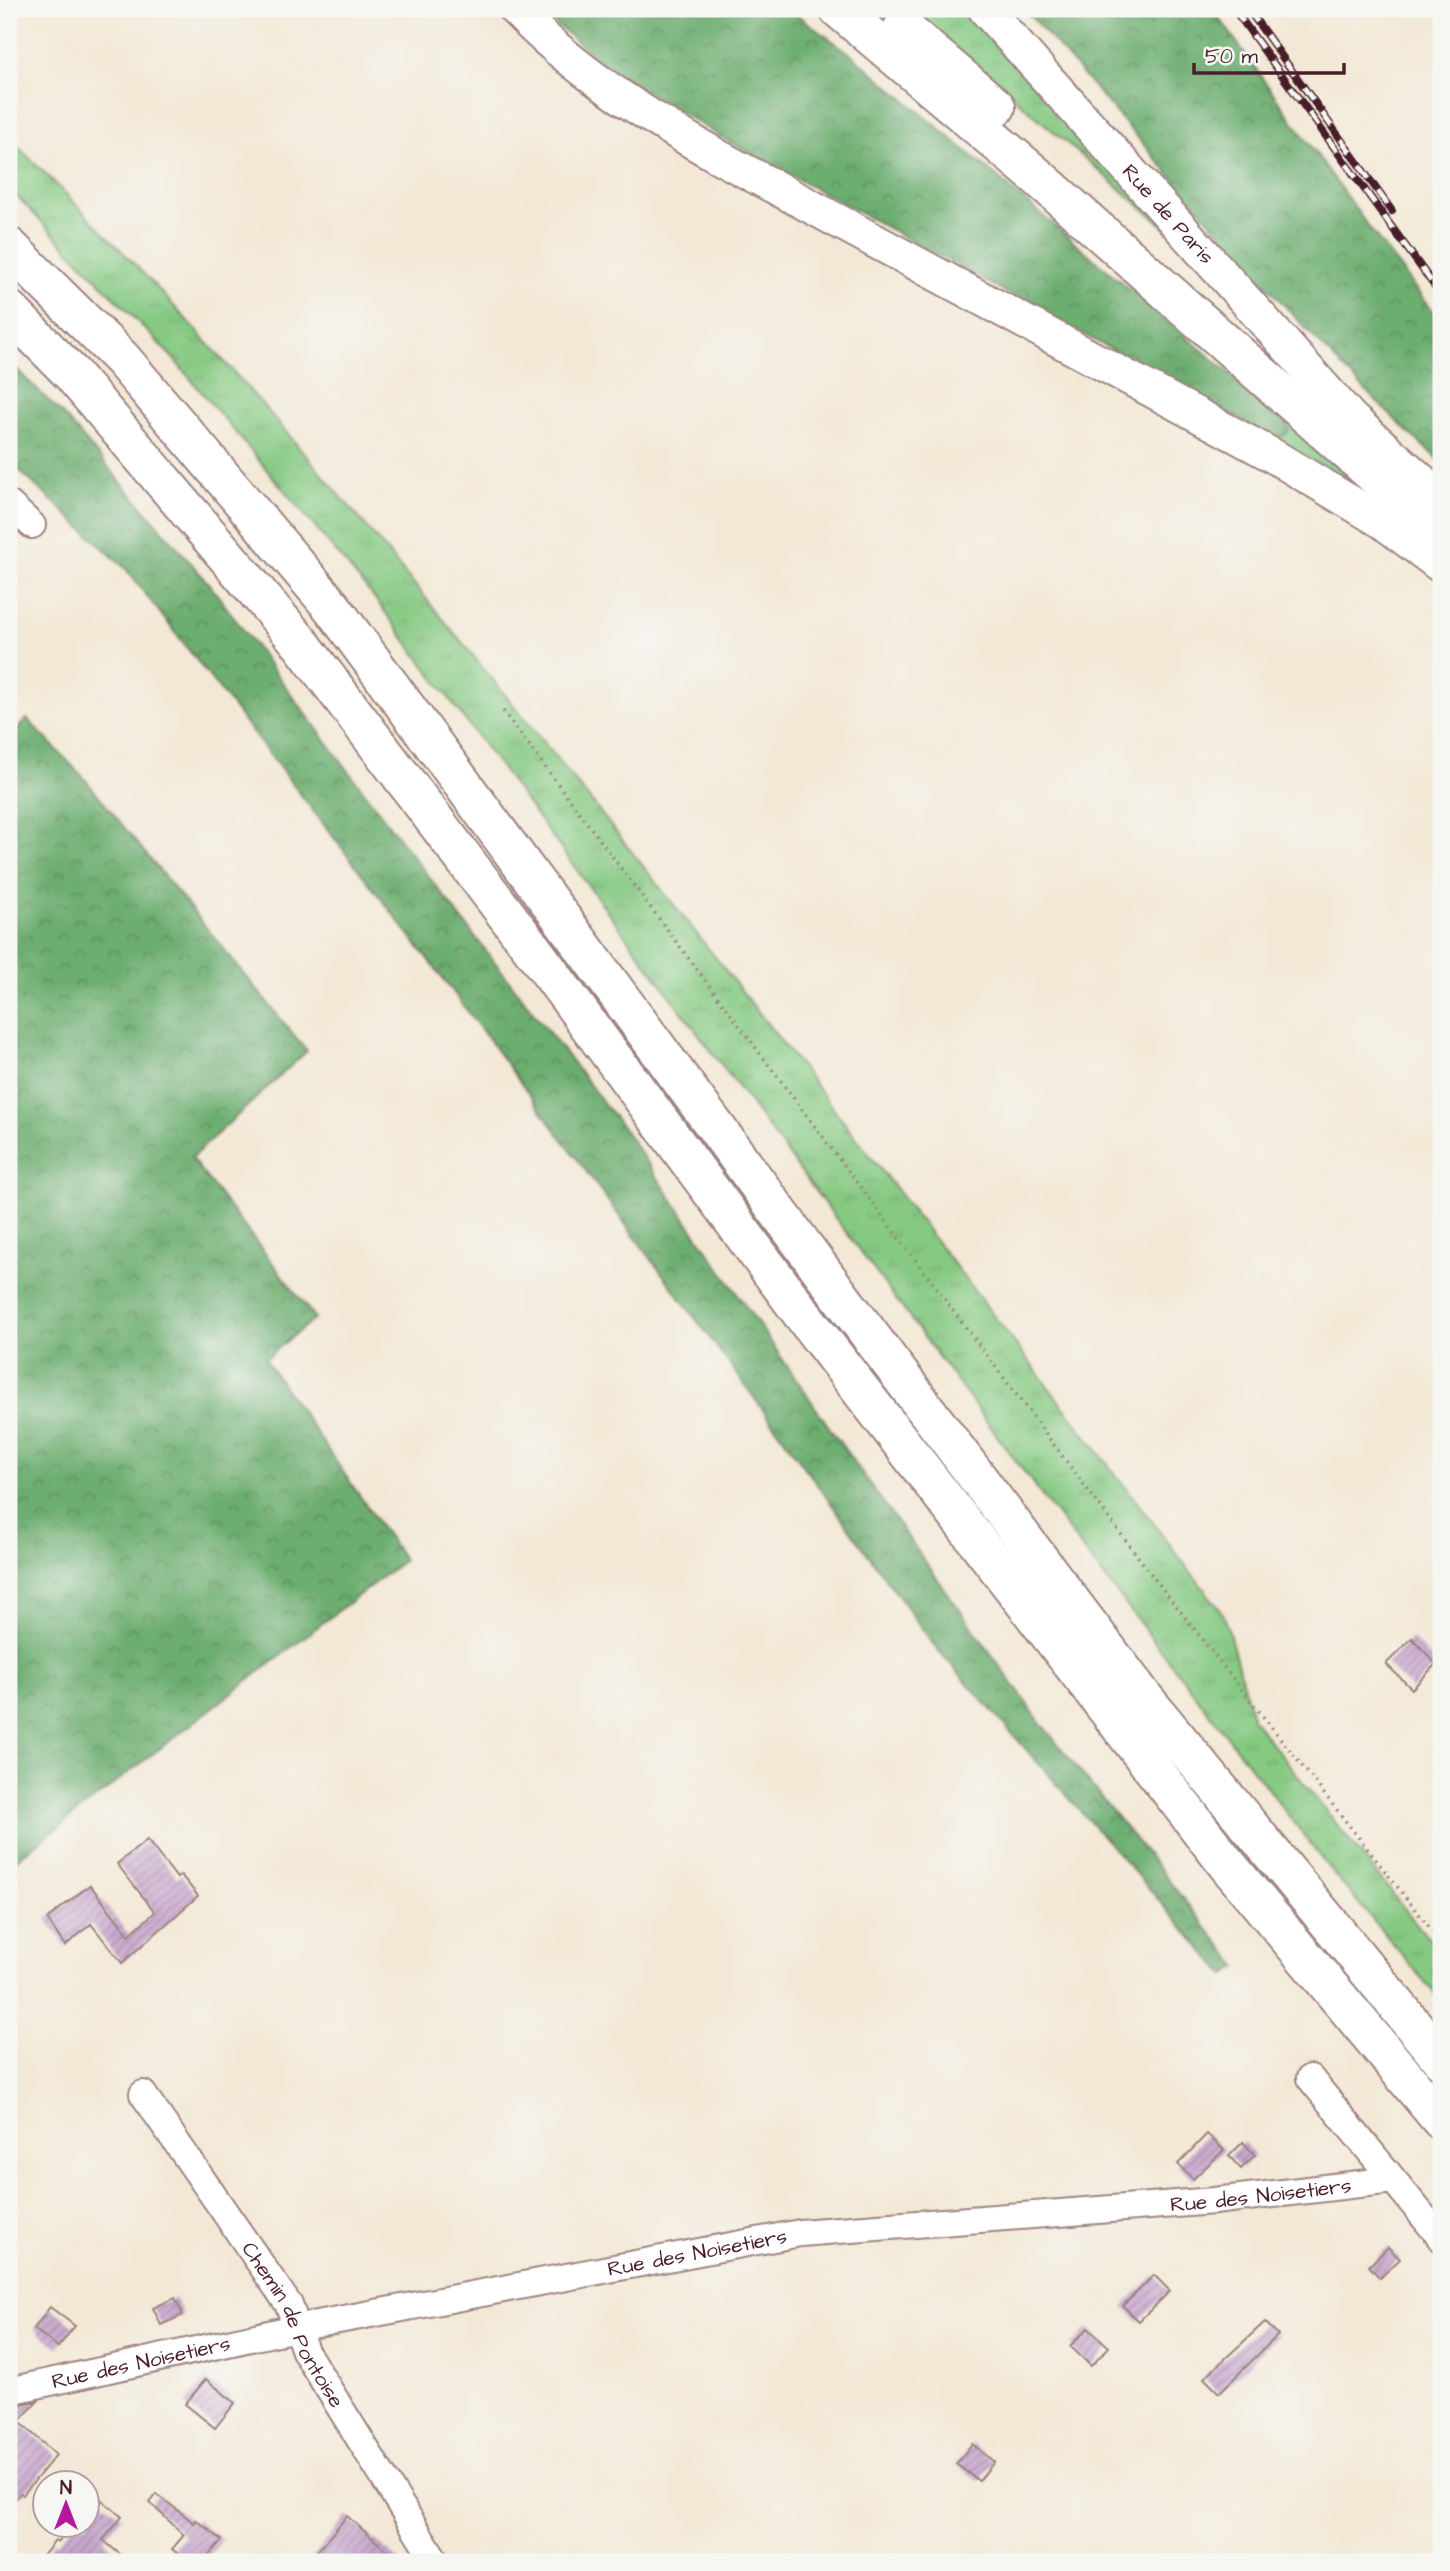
<svg xmlns="http://www.w3.org/2000/svg" width="1450" height="2571" font-family="'Architects Daughter',sans-serif">
<style>
.grass{fill:url(#grass-tufts);stroke:#687456;stroke-width:2}
.forest{fill:url(#forest-crowns);stroke:#5b664e;stroke-width:2}
.building{fill:url(#building-hatch)}
.lines{fill:none;stroke-linecap:round;stroke-linejoin:round}
.minor-casing{stroke:#9e8480;stroke-width:30}
.major-casing{stroke:#9e8480;stroke-width:37}
.highway-casing{stroke:#9e8480;stroke-width:42}
.path{stroke:#9e8480;stroke-width:3.5;stroke-dasharray:2 5;stroke-linecap:butt}
.minor{stroke:#fff;stroke-width:26}
.major{stroke:#fff;stroke-width:33}
.highway{stroke:#fff;stroke-width:38}
.rail-casing{stroke:#4a1f2b;stroke-width:8}
.rail{stroke:#f6f6f2;stroke-width:5;stroke-dasharray:16;stroke-linecap:butt}
.labels{text-anchor:middle;dominant-baseline:central;stroke-width:5;stroke-linejoin:round;paint-order:stroke}
.street-label{font-size:21px;fill:#4a1f2b;stroke:#f6f6f2}
</style>
<defs>
<pattern id="grass-tufts" width="24" height="20" patternUnits="userSpaceOnUse" patternTransform="scale(1.75)"><rect width="24" height="20" fill="#85c982"/><path d="M3 7l-1-3M5 7V3M7 7l1-3M15 17l-1-3M17 17v-4M19 17l1-3" fill="none" stroke="#74ac70"/></pattern>
<pattern id="forest-crowns" width="20" height="18" patternUnits="userSpaceOnUse" patternTransform="scale(1.75)"><rect width="20" height="18" fill="#6cad70"/><path d="M2 6a3 3 0 1 1 6 0M12 15a3 3 0 1 1 6 0" fill="none" stroke="#5b8c5c"/></pattern>
<pattern id="building-hatch" width="6" height="6" patternUnits="userSpaceOnUse" patternTransform="scale(1.75)"><rect width="6" height="6" fill="#c7a7ce"/><path d="M-1 1l2-2M0 6l6-6M5 7l2-2" fill="none" stroke="#a487a7"/></pattern>
</defs>
<rect width="100%" height="100%" fill="#f6f6f2"/>
<filter id="ink" filterUnits="userSpaceOnUse"><feTurbulence type="fractalNoise" baseFrequency=".0143" numOctaves="2"/><feDisplacementMap in="SourceGraphic" scale="14" xChannelSelector="R" yChannelSelector="G"/><feConvolveMatrix kernelMatrix="1 2 1 2 8 2 1 2 1" color-interpolation-filters="sRGB"/></filter>
<filter id="wash" filterUnits="userSpaceOnUse"><feTurbulence type="fractalNoise" baseFrequency=".00686" numOctaves="4" result="noise"/><feDisplacementMap in="SourceGraphic" scale="28" xChannelSelector="R" yChannelSelector="G"/><feGaussianBlur stdDeviation="1.57" result="paint"/><feColorMatrix in="noise" values="0 0 0 0 0 0 0 0 0 0 0 0 0 0 0 0 0 1.4 0 .05"/><feComposite in="paint" operator="in"/></filter>
<g filter="url(#wash)">
<rect width="100%" height="100%" fill="#f3e8d5"/>
<!-- grass -->
<path class="grass" d="M 911,9 L 961,9 L 1140,196 L 1166,228 Z
M 9,139 C 47,173 82,211 118,247 C 241,374 353,510 465,646 C 726,963 973,1290 1224,1615 L 1253,1720 L 1441,1954 L 1441,2001 L 1328,1867 L 1048,1504 L 373,596 L 172,357 L 9,188 Z
M 1285,419 L 1407,524 L 1345,479 L 1267,434 Z"/>
<!-- forest -->
<path class="forest" d="M 537,9 L 789,9 L 852,55 L 1284,419 L 1289,430 L 1283,437 L 1267,434 L 724,139 L 609,68 Z
M 1024,9 L 1213,9 L 1367,225 L 1441,322 L 1441,462 C 1287,325 1163,160 1024,9 Z
M 9,362 L 64,416 L 209,584 L 395,833 L 626,1132 L 836,1437 L 1043,1726 L 1238,1966 L 1226,1976 L 934,1645 L 747,1388 L 451,989 L 126,569 L 9,461 Z
M 27,719 L 84,778 L 307,1051 L 191,1158 L 315,1318 L 265,1359 L 404,1560 L 9,1865 L 9,737 Z"/>
<g id="blocks">
<!-- building -->
<path class="building" d="M 1412,1638 L 1436,1664 L 1412,1689 L 1386,1664 Z
M 147,1840 L 177,1878 L 181,1875 L 198,1896 L 122,1963 L 91,1924 L 65,1946 L 47,1919 L 90,1885 L 129,1935 L 155,1912 L 117,1864 Z
M 1207,2134 L 1224,2150 L 1193,2179 L 1178,2164 Z
M 1243,2142 L 1255,2155 L 1241,2169 L 1229,2156 Z
M 1388,2247 L 1400,2259 L 1380,2278 L 1369,2266 Z
M 1154,2275 L 1170,2291 L 1139,2321 L 1123,2306 Z
M 175,2298 L 183,2315 L 161,2325 L 153,2308 Z
M 50,2307 L 75,2326 L 58,2347 L 34,2329 Z
M 1265,2322 L 1278,2335 L 1219,2393 L 1204,2378 Z
M 1088,2328 L 1109,2347 L 1091,2366 L 1070,2346 Z
M 206,2379 L 235,2403 L 215,2428 L 185,2404 Z
M 38,2401 L 19,2421 L 56,2455 L 23,2495 L 20,2493 L 9,2507 L 9,2406 Z
M 972,2444 L 994,2462 L 979,2481 L 956,2464 Z
M 157,2494 L 194,2523 L 196,2520 L 222,2540 L 203,2562 L 188,2562 L 172,2549 L 184,2535 L 150,2503 Z
M 97,2496 L 122,2517 L 103,2540 L 129,2562 L 38,2562 L 55,2541 L 58,2543 L 73,2525 L 88,2525 L 88,2508 Z
M 347,2516 L 400,2562 L 308,2562 Z"/>
</g>
</g>
<g filter="url(#ink)">
<use href="#blocks" fill-opacity="0" stroke="#9e8480" stroke-width="2"/>
<g class="lines">
<defs>
<g id="minor">
<path d="M 9,504 L 32,525"/>
<path d="M 1310,2078 L 1441,2238"/>
<path id="s1" d="M 143,2094 L 289,2305 L 305,2351 L 436,2562"/>
<path id="s2" d="M 9,2391 L 296,2328 L 800,2233 L 1214,2201 L 1393,2180"/>
</g>
<g id="major">
<path d="M 515,9 C 574,71 647,116 721,158 L 1270,454 L 1383,522 L 1441,566"/>
<path id="s3" d="M 985,9 L 1351,418 L 1441,498"/>
</g>
<path id="highway" d="M 839,9 L 1039,178 L 1441,534
M 903,28 L 996,107
M 9,247 L 122,359 L 332,607 L 841,1297 L 1140,1693 L 1441,2059
M 9,310 L 72,374 L 302,645 L 537,955 L 808,1322 L 1226,1863 L 1441,2120"/>
</defs>
<!-- minor casing -->
<use href="#minor" class="minor-casing"/>
<!-- major casing -->
<use href="#major" class="major-casing"/>
<!-- highway casing -->
<use href="#highway" class="highway-casing"/>
<!-- path -->
<path class="path" d="M 503,711 L 1157,1582 L 1441,1942"/>
<!-- minor -->
<use href="#minor" class="minor"/>
<!-- major -->
<use href="#major" class="major"/>
<!-- highway -->
<use href="#highway" class="highway"/>
<defs>
<path id="rail" d="M 1234,9 L 1441,295
M 1248,9 L 1392,211"/>
</defs>
<!-- rail casing -->
<use href="#rail" class="rail-casing"/>
<!-- rail -->
<use href="#rail" class="rail"/>
</g>
</g>
<g class="labels">
<!-- street labels -->
<g class="street-label">
<text stroke="none"><textPath href="#s3" startOffset="275">Rue de Paris</textPath></text>
<text stroke="none"><textPath href="#s2" startOffset="1269">Rue des Noisetiers</textPath></text>
<text stroke="none"><textPath href="#s2" startOffset="702">Rue des Noisetiers</textPath></text>
<text stroke="none"><textPath href="#s1" startOffset="276">Chemin de Pontoise</textPath></text>
<text stroke="none"><textPath href="#s2" startOffset="135">Rue des Noisetiers</textPath></text>
</g>
</g>
<!-- margin -->
<rect width="1450" height="2571" fill="none" stroke="#f6f6f2" stroke-width="35"/>
<!-- north arrow -->
<g transform="translate(66 2504)"><circle r="33" fill="#f6f6f2" stroke="#b1a0a2" stroke-width="2"/>
<path d="M0-5L12 26L0 18L-12 26Z" fill="#b5179e"/>
<text y="-10" font-size="19" font-weight="bold" text-anchor="middle" fill="#4a1f2b">N</text>
</g>
<!-- scale -->
<path d="M1194 63v10h150v-10" fill="none" stroke="#4a1f2b" stroke-width="3.5"/>
<text x="1205" y="63" font-size="21" fill="#4a1f2b" stroke="#f6f6f2" stroke-width="5" paint-order="stroke">50 m</text>
</svg>
